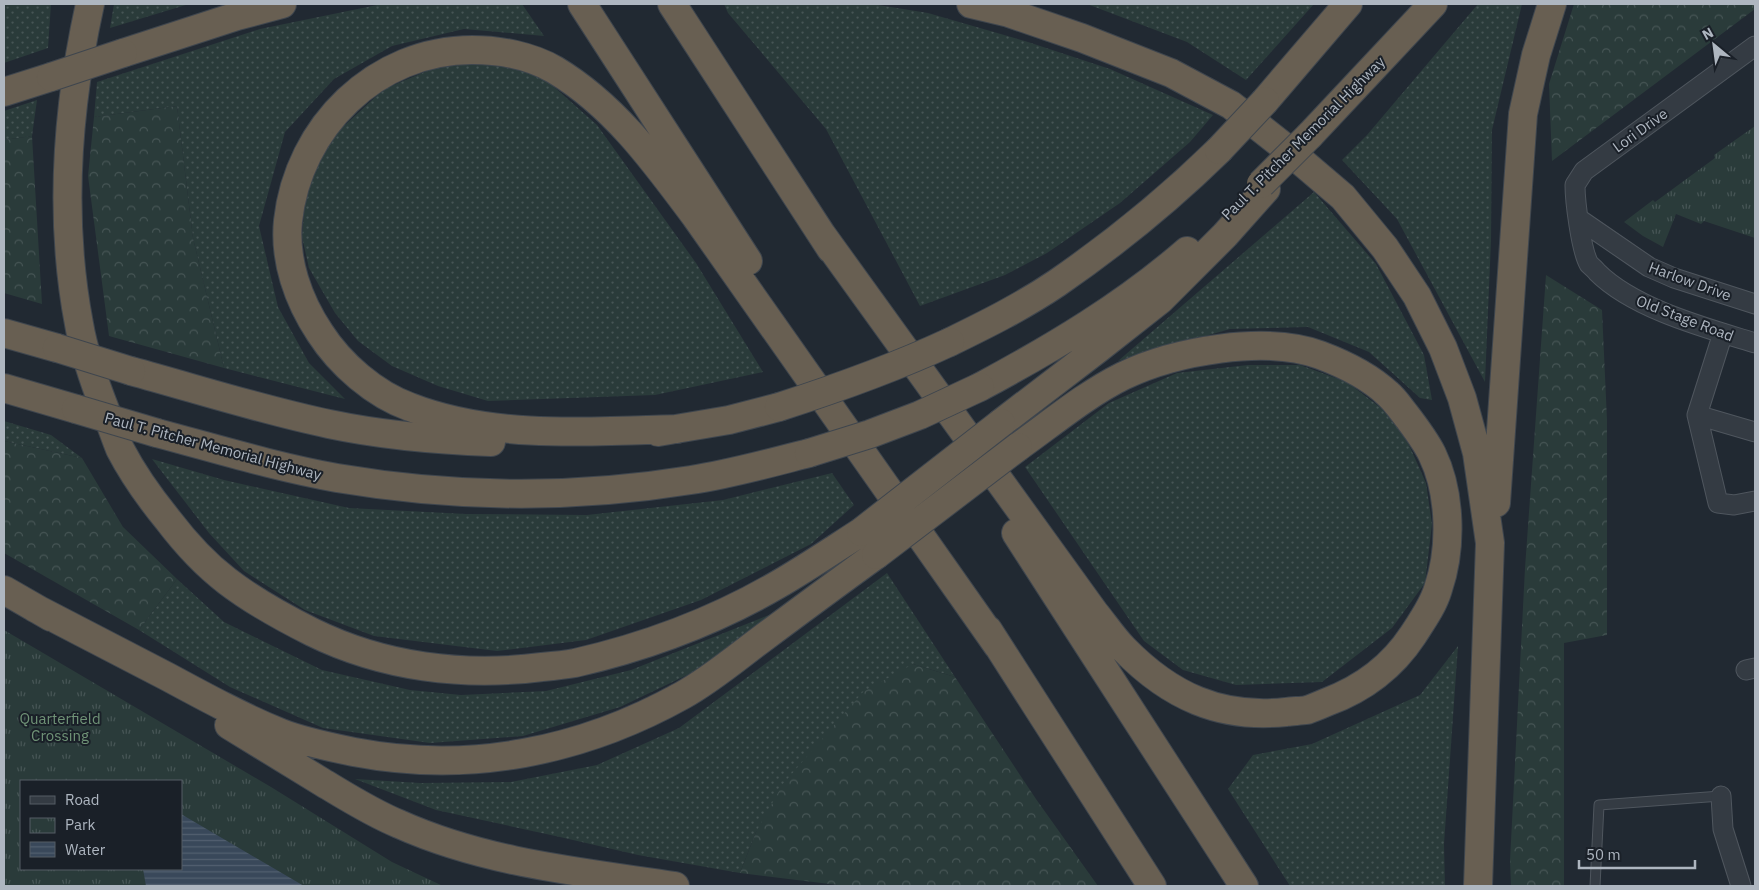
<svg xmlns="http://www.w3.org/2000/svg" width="1759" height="890" font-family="'IBM Plex Sans',sans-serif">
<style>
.grass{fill:url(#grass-dots)}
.forest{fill:url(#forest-crowns)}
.park{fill:url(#park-tufts);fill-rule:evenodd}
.water{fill:url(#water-rules)}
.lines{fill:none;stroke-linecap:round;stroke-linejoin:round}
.lane-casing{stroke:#4f565e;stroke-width:11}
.street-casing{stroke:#4f565e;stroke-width:21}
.highway-casing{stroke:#3f464e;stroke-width:30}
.lane{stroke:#343b43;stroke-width:9}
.street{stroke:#343b43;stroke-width:19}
.highway{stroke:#685f52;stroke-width:28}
.highway-bridge-casing{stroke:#3f464e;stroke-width:30;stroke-linecap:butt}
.highway-bridge{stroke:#685f52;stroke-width:28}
.labels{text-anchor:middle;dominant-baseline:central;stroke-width:4;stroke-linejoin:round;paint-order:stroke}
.street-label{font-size:15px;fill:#aeb6c0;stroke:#1a2028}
.park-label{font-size:15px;fill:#709377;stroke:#1a2028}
</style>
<defs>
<pattern id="grass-dots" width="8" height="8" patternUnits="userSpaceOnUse" patternTransform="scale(1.25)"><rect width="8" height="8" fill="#2a3b3a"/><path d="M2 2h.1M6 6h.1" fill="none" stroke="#465555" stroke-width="1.8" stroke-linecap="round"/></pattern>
<pattern id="forest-crowns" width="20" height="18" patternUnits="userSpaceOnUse" patternTransform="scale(1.25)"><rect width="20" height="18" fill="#2a3b3a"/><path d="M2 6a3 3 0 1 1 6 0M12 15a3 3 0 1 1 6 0" fill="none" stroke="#465555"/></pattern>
<pattern id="park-tufts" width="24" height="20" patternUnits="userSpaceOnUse" patternTransform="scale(1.25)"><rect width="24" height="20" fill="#2a3b3a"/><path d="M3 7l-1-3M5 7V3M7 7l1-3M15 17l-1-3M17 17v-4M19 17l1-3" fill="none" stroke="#465555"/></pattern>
<pattern id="water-rules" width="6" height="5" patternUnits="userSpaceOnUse" patternTransform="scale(1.25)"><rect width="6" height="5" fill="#39485a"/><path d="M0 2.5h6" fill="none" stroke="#536070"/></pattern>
</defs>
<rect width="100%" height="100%" fill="#212932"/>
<!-- grass -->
<path class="grass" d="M 4,4 L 51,4 L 48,48 L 4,63 Z
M 114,4 L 189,4 L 110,28 Z
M 382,4 L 522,4 L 544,36 L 464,29 L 392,46 L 334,79 L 285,132 L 259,226 L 266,256 L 278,307 L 309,363 L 345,399 L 224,368 L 193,238 L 177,106 L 94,117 L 97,82 L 260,29 Z
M 724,4 L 872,4 L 928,13 L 1028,42 L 1110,69 L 1213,115 L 1190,142 L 1120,203 L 1047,253 L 1005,275 L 920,306 L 826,129 L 728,13 Z
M 1087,4 L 1314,4 L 1246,80 L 1187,42 Z
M 1478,4 L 1522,4 L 1492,130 L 1491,241 L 1485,382 L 1397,219 L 1342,160 L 1367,135 Z
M 446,63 L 506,66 L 543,77 L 597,125 L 696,263 L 763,372 L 655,395 L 488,401 L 438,386 L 392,366 L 358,341 L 335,313 L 309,268 L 302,237 L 305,203 L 314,171 L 331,138 L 384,89 Z
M 37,100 L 32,136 L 4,140 L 4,111 Z
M 1314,192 L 1376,264 L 1424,355 L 1432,400 L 1420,398 L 1369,352 L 1308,327 L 1230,329 L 1118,361 Z
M 1248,365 L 1300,365 L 1347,382 L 1381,408 L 1400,431 L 1409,445 L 1426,483 L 1432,524 L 1425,583 L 1392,628 L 1322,682 L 1236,685 L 1183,670 L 1144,641 L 1025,467 L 1109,403 L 1177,373 Z
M 4,421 L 51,435 L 82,458 L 4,441 Z
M 152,459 L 224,480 L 349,508 L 466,514 L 587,515 L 723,500 L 832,473 L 854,505 L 811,544 L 701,600 L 586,640 L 497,651 L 374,636 L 305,610 L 244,571 L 209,533 Z
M 887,573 L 955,677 L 913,664 L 756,832 L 740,873 L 638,855 L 560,837 L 436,810 L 355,779 L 420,783 L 511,782 L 597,765 L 679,728 Z
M 177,579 L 224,622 L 322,670 L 410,690 L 461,695 L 546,691 L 631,670 L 784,609 L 702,668 L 620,707 L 523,736 L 430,743 L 323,728 L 230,687 L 139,630 Z
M 1458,646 L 1444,844 L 1445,886 L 1290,886 L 1228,789 L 1253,755 L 1312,744 L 1420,695 Z"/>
<!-- forest -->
<path class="forest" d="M 1574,4 L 1755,4 L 1755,9 L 1552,161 L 1549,84 Z
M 177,106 L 193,238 L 224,368 L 109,336 L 88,176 L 94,117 Z
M 32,136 L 42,304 L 4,293 L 4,140 Z
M 1546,275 L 1602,310 L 1607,420 L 1607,635 L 1564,643 L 1564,886 L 1511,886 L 1510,861 L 1525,568 Z
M 4,441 L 82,458 L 123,527 L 177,579 L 139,630 L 4,553 Z
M 913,664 L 955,677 L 1036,799 L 1098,886 L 846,886 L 740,873 L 756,832 L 783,784 L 863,692 Z"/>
<!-- park -->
<path class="park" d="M 1755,126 L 1755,238 L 1704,221 L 1701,224 L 1676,214 L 1663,247 L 1643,236 L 1624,222 L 1653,200 L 1655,202 L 1715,158 L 1714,155 Z
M 4,630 L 271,787 L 392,862 L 443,886 L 4,886 ZM 21,781 L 181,781 L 181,869 L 21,869 Z"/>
<!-- water -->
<path class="water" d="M 181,814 L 304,886 L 146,886 L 143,869 L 181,869 Z"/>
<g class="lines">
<defs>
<path id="lane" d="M 1595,886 L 1599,805 L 1721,796"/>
<path id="street" d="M 1755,46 L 1584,171 L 1575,185 C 1575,201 1581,250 1589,264 C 1591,266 1595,269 1597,272 C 1634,309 1706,328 1755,343
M 1579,219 L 1649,267 L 1674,278 L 1755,304
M 1723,333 L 1697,415 L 1718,503 L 1734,505 L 1755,501
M 1697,415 L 1755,432
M 1746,670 L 1755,668
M 1721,796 L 1723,829 L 1741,886"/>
<path id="highway" d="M 90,4 C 67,108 59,219 79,324 C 84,354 95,384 106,412 C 111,424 115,437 120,449 C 133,474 150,498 168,520 C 184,541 206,565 227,581 C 253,601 282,617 312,632 C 383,667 463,677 542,667 C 553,666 564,665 575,663 C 645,647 715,621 777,585 C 805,569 833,550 861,532
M 582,4 L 748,261
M 672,4 L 831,249
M 971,4 L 1009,13 L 1082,38 L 1171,73 L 1231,105 L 1282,145 L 1343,197 L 1385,248 L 1417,296 L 1443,348 L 1462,398 L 1477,453 L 1490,543 L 1478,886
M 123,53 L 237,16 L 282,4
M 4,92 L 51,77
M 1265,101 L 1348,4
M 1310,135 L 1433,4
M 822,235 L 1094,612 C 1104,624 1113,638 1124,649 C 1170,696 1220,719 1286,712 C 1292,711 1300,711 1307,710 C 1313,708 1320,705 1327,702 C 1362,689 1392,667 1413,635 C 1422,621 1433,606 1438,589 C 1452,548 1451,493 1432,454 C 1425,440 1415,427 1405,414 C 1400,408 1395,400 1388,394 C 1369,376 1344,364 1320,355 C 1265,335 1175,351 1123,376 C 1085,395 1052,423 1018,447
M 4,333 L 57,348
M 950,342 C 987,324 1023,306 1057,283 C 1115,243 1169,199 1219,150
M 131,371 C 197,389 262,410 329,424 C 381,435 437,440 491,442
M 980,387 C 1053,348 1125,305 1187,251
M 4,388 L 76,409
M 1001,423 L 1099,348 L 1160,300 L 1225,235 L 1266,189
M 677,429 C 590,432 492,439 410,407 C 374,394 340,364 320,333 C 298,300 284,260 288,221 C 298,127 376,50 472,50 C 500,50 531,56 555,70 C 615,106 655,162 696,217 L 998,646
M 658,432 L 729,420 L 779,407
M 157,433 C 217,449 276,467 337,478 C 455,498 574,499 691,480 C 731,474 770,463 809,453
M 1496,503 L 1523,114 L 1536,55 L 1552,4
M 1016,533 L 1244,886
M 4,590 L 51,617
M 35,608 C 79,631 124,654 168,677 C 205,697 242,717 281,733 C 304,742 330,747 354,752 C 469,774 581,752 683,695 C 710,680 735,659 759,641 C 798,612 837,583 876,555
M 988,630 L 1152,886
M 229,725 C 260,744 291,763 322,782 C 347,797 372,813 399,824 C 486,863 581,872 675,886"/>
</defs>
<!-- lane casing -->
<use href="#lane" class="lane-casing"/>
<!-- street casing -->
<use href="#street" class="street-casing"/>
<!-- highway casing -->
<use href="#highway" class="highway-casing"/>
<!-- lane -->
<use href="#lane" class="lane"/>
<!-- street -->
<use href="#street" class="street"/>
<!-- highway -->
<use href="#highway" class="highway"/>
<defs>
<path id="highway-bridge" d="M 51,77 L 123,53
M 1219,150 L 1265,101
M 1261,184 L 1310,135
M 57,348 L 131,371
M 779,407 C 838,388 894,368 950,342
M 76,409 L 157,433
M 809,453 L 870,434 L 920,415 L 980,387
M 861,532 L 1001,423
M 876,555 L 1018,447"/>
</defs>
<!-- highway-bridge casing -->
<use href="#highway-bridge" class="highway-bridge-casing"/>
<!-- highway-bridge -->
<use href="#highway-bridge" class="highway-bridge"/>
</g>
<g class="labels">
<!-- street labels -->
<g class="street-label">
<text transform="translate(1640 130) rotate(-36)">Lori Drive</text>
<text transform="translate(1303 138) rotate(-45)">Paul T. Pitcher Memorial Highway</text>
<text transform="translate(1690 281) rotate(20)">Harlow Drive</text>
<text transform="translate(1685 318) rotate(21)">Old Stage Road</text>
<text transform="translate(213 446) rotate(15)">Paul T. Pitcher Memorial Highway</text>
</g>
<!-- park labels -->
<g class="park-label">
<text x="60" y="718">Quarterfield<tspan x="60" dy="17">Crossing</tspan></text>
</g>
</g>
<!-- border -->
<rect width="1759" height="890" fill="none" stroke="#aeb6c0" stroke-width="10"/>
<!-- legend -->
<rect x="20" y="780" width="162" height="90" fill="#1a2028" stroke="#555c65"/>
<rect x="30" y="796" width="25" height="8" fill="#343b43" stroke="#555c65"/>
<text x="65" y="805" font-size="15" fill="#aeb6c0">Road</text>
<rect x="30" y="818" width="25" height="15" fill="url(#park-tufts)" stroke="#555c65"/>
<text x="65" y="830" font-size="15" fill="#aeb6c0">Park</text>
<rect x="30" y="842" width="25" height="15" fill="url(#water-rules)" stroke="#555c65"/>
<text x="65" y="855" font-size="15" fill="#aeb6c0">Water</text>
<!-- north arrow -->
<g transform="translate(1714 45) rotate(331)" stroke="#1a2028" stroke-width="4" paint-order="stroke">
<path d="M0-4L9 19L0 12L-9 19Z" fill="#aeb6c0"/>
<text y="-8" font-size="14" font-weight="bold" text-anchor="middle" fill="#aeb6c0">N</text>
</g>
<!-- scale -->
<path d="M1579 860v8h116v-8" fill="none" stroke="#aeb6c0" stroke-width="2.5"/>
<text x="1586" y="860" font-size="15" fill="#aeb6c0" stroke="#1a2028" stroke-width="4" paint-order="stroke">50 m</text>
</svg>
